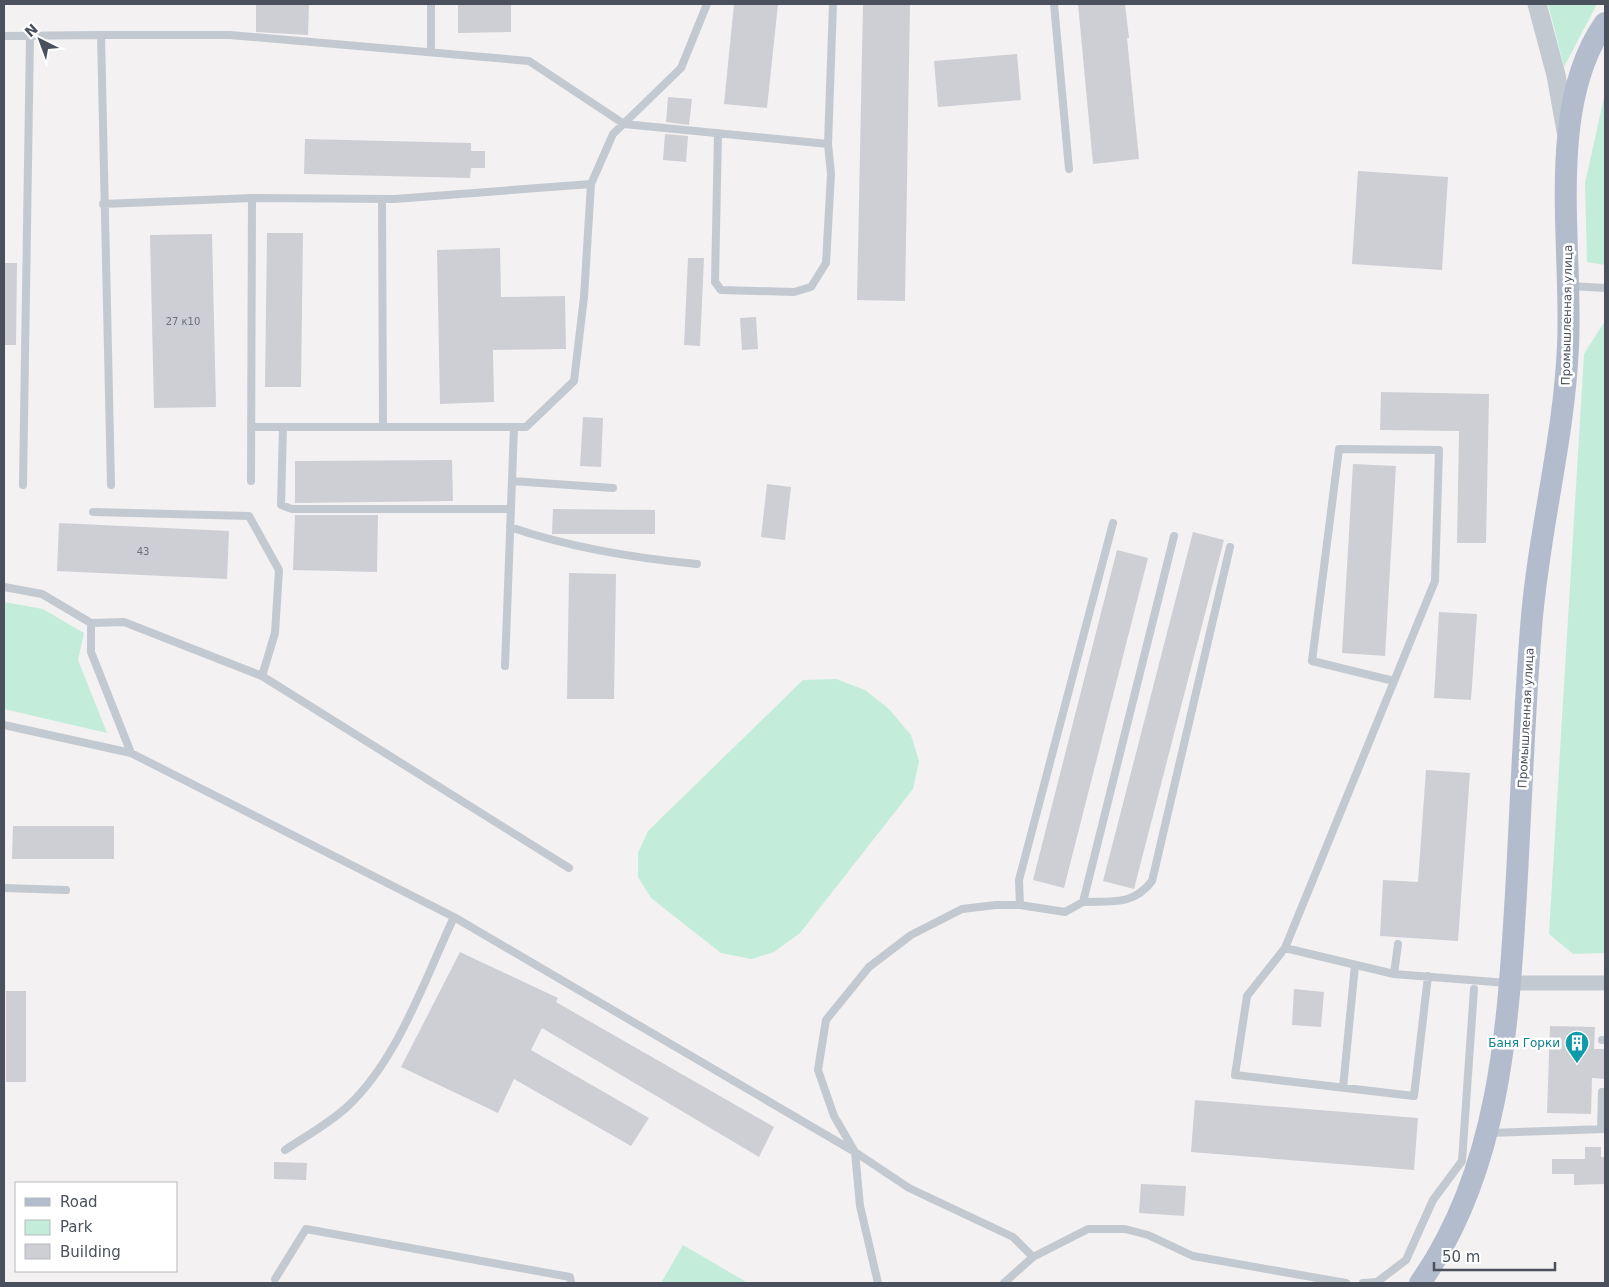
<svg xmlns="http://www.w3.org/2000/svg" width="1609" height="1287" font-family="'DejaVu Sans',sans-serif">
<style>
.green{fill:#c3edda}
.building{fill:#cecfd5}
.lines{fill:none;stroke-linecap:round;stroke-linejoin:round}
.service{stroke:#c2c9d1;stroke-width:8}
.minor{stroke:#c2c9d1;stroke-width:15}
.tertiary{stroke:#c2c9d1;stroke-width:19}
.primary{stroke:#b3bccd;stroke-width:22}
.labels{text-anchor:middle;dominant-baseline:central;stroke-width:5;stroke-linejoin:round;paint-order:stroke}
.number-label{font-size:10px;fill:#6b707b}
.street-label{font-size:12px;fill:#4a515d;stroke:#fff}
.culture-label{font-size:12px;fill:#0d838f;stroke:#fff;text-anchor:end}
</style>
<rect width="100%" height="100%" fill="#f3f1f1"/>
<!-- green -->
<path class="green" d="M 1548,4 L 1597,4 L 1564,67 Z
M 1605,93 L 1605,265 L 1587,262 L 1585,183 Z
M 1605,321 L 1605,953 L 1573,954 L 1549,934 L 1584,354 Z
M 4,602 L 43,609 L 84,633 L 78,660 L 107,733 L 4,709 Z
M 836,679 L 865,690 L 889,709 L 911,735 L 919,761 L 913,789 L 800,933 L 774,952 L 752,959 L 721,953 L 651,898 L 638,877 L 638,853 L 648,831 L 803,680 Z
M 683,1245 L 748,1283 L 661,1283 Z"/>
<!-- building -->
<path class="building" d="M 256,4 L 309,4 L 308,35 L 256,32 Z
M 458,4 L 511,4 L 511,32 L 458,33 Z
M 734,4 L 778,4 L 767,108 L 724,104 Z
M 863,4 L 910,4 L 905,301 L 857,300 Z
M 1078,4 L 1125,4 L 1129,38 L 1127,38 L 1139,159 L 1093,164 Z
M 1017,54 L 1021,100 L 938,107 L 934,61 Z
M 668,97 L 692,99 L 689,125 L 666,122 Z
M 665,134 L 688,136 L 686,162 L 663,160 Z
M 305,139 L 471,143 L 471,151 L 485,151 L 485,168 L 471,168 L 470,178 L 304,174 Z
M 1358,171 L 1448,177 L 1442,270 L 1352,264 Z
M 267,233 L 303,233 L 301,387 L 265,387 Z
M 212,234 L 216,407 L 154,408 L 150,235 Z
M 500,248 L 501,297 L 565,296 L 566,349 L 493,350 L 494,402 L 440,404 L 437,250 Z
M 688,258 L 704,258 L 700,346 L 684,345 Z
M 4,263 L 17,263 L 16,345 L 4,345 Z
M 756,317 L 758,349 L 742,350 L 740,318 Z
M 1381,392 L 1489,394 L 1486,543 L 1457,543 L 1459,431 L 1380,430 Z
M 583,417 L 603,418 L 601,467 L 580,466 Z
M 452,460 L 453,501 L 295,503 L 295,461 Z
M 1353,464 L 1396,466 L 1385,656 L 1342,653 Z
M 767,484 L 791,487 L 785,540 L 761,537 Z
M 553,509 L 655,510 L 655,534 L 552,534 Z
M 295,515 L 378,515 L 377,572 L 293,570 Z
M 59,523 L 229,531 L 227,579 L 57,571 Z
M 1193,532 L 1224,540 L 1134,889 L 1103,881 Z
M 1117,550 L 1148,558 L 1064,888 L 1033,880 Z
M 569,573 L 616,574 L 614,699 L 567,699 Z
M 1439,612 L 1477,614 L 1471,700 L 1434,698 Z
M 1426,770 L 1470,773 L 1458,941 L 1380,936 L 1383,880 L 1418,882 Z
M 13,826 L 114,826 L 114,859 L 12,859 Z
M 460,952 L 558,998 L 556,1002 L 774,1127 L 759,1157 L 542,1028 L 531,1050 L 649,1118 L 631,1146 L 514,1079 L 498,1113 L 401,1067 Z
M 1294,989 L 1324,992 L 1321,1027 L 1292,1025 Z
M 6,991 L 26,991 L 26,1082 L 6,1082 Z
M 1550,1026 L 1595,1027 L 1594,1049 L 1605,1049 L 1605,1079 L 1592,1078 L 1591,1114 L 1547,1113 Z
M 1195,1100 L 1418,1118 L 1414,1170 L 1191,1152 Z
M 1585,1147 L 1601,1147 L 1601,1157 L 1605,1157 L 1605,1184 L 1574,1185 L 1574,1174 L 1552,1174 L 1552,1159 L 1585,1159 Z
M 274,1162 L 307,1163 L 306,1180 L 274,1179 Z
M 1141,1184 L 1186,1186 L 1184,1216 L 1139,1213 Z"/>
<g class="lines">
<!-- service -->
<path class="service" d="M 1054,4 L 1069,169
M 101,35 L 230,35 L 529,61 L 624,124 L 828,144 L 833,4
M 4,36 L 101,35 L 111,485
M 431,52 L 431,4
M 718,133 L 715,282 L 721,290 L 794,292 L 811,287 L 826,263 L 831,174 L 828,144
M 382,199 L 383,427
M 103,204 L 252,198 L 395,199 L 591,184 L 613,134 L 681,68 L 707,4
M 1570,286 L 1605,288
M 251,427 L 526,427 L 574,381 L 584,297 L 591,184
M 283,427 L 281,505 L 292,509 L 511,509
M 251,481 L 252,198
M 512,481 L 613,488
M 23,485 L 30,36
M 93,512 L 249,516 L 279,570 L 275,633 L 262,676
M 510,527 C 571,548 633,558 697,564
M 4,587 L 42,594 L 91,623 L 124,622 L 262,676 L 569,868
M 91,623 L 91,652 L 131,753
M 505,666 L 514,427
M 1394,681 L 1312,661 L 1339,449 L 1439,450 L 1435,581 L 1285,948 L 1247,996 L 1235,1075 L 1414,1096 L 1428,976
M 4,725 L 131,753 L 454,917 L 855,1152 L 909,1188 L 1013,1237 L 1033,1257
M 4,888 L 66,890
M 1083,902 C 1111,901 1133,906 1152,881 L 1230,547
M 1020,905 L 1019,880 L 1113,523
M 1285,948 L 1394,974 L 1507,983
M 1394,974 L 1398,944
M 1602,1040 L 1605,1040
M 1343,1088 L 1355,965
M 1601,1129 L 1602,1092 L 1605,1092
M 1488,1133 L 1605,1129
M 285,1150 C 306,1136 330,1123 348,1106 C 398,1059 425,979 454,917
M 275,1279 L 306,1229 L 570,1277 L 571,1283
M 878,1283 L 860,1206 L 855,1152 L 834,1116 L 818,1070 L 826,1020 L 869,967 L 911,935 L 962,909 L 996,905 L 1020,905 L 1065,912 L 1083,902 L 1174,536
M 1004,1283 L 1033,1257 L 1088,1229 L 1125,1229 L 1148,1235 L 1193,1256 L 1346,1283
M 1363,1283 L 1377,1282 L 1406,1260 L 1433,1200 L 1462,1161 L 1474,989"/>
<!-- minor -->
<path class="minor" d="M 1510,983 L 1605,983"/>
<!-- tertiary -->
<path class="tertiary" d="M 1537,4 L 1556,75 L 1566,131"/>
<!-- primary -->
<path class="primary" d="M 1420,1283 C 1500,1169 1508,1027 1516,893 C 1521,804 1524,716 1531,628 C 1538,533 1564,441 1568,346 C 1573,247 1545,107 1605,23"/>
</g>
<!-- icons -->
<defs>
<symbol id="building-pin" viewBox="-11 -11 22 30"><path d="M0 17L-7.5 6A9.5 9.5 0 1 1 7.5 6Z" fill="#0f9aa8" stroke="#fff"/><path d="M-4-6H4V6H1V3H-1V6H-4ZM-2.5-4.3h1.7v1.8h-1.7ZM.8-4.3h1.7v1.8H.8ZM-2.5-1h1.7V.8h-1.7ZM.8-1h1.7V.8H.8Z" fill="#fff"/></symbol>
</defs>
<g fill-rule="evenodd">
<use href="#building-pin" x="1563" y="1029" width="28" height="38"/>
</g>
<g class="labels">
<!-- number labels -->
<g class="number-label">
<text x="183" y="321">27 к10</text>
<text x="143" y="551">43</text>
</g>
<!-- street labels -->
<g class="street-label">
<text transform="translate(1567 315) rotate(-89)">Промышленная улица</text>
<text transform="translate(1526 718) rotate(-87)">Промышленная улица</text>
</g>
<!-- culture labels -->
<g class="culture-label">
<text x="1560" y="1043">Баня Горки</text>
</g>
</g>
<!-- border -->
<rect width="1609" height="1287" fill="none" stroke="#4a515d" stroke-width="10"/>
<!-- legend -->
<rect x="15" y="1182" width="162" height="90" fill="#ffffff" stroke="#b7b9be"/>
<rect x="25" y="1198" width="25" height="8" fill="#b3bccd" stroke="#b7b9be"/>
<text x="60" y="1207" font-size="15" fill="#4a515d">Road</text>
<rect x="25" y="1220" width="25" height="15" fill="#c3edda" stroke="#b7b9be"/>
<text x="60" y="1232" font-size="15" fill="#4a515d">Park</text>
<rect x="25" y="1244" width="25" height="15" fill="#cecfd5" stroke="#b7b9be"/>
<text x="60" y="1257" font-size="15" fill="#4a515d">Building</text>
<!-- north arrow -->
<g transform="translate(40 40) rotate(318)" stroke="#ffffff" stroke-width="4" paint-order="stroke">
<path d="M0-4L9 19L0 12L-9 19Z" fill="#4a515d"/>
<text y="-8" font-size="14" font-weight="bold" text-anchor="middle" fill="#4a515d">N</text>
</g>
<!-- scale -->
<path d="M1434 1262v8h121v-8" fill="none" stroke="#4a515d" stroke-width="2.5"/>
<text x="1442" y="1262" font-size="15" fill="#4a515d" stroke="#ffffff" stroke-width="4" paint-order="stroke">50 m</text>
</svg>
